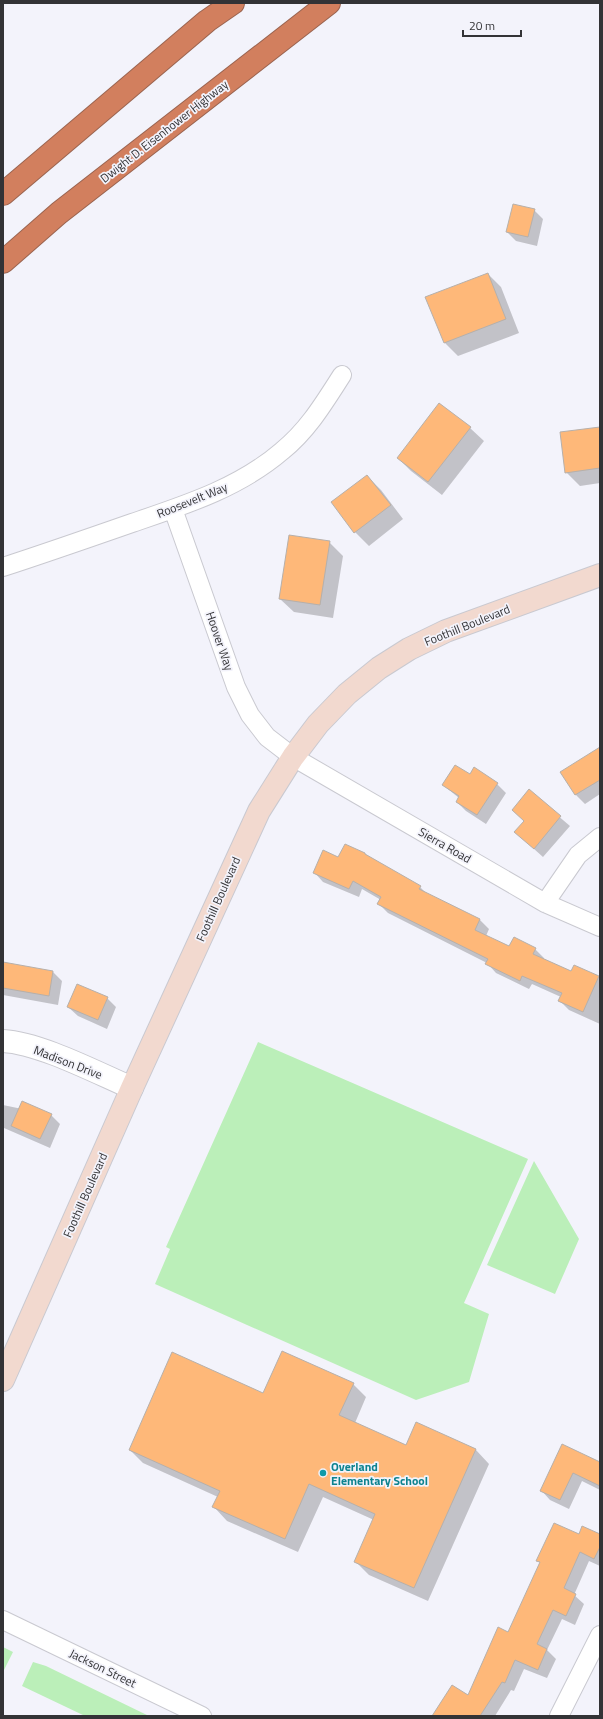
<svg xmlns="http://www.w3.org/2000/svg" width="603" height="1719" font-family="'Titillium Web',sans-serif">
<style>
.green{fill:#bbefb9}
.shadow{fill:#0003}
.building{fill:#feb879;stroke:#b6b0ab}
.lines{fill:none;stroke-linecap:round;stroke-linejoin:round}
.minor-casing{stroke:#c9c9d0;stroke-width:20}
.tertiary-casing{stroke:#c9c9d0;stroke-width:24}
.secondary-casing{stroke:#c9c9d0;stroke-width:24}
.motorway-casing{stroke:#9a6450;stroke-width:24}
.minor{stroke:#fff;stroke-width:18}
.tertiary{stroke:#fff;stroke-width:22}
.secondary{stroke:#f2d9cf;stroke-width:22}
.motorway{stroke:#d27f5e;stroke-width:22}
.culture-dot{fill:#0f9aa8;stroke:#f3f3fb;stroke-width:1.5}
.labels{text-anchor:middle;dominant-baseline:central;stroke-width:3.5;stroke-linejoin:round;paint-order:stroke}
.street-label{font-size:12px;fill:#333336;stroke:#f3f3fb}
.culture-label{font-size:12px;font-weight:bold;fill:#0d838f;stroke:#f3f3fb;text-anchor:start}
</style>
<rect width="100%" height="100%" fill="#f3f3fb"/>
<!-- green -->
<path class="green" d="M 258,1042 L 528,1159 L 464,1303 L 489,1314 L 469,1382 L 416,1400 L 155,1284 L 170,1249 L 166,1247 Z
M 534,1161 L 579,1239 L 555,1294 L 487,1265 Z
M 3,1647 L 13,1652 L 3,1672 Z
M 33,1662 L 46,1666 L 149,1716 L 85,1716 L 22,1686 Z"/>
<!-- shadow -->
<path class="shadow" d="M 534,210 L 543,219 L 537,246 L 516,241 L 507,232 Z
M 488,274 L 501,287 L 519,333 L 458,356 L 445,343 L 427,298 Z
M 440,404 L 470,428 L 484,441 L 442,495 L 411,471 L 398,458 Z
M 600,428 L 600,483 L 580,486 L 566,472 Z
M 367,476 L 381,490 L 403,519 L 369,546 L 355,532 L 333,503 Z
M 329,542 L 343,556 L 333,618 L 294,612 L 280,599 Z
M 600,748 L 600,794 L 585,804 L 576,795 L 562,772 Z
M 470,776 L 497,784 L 506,793 L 486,824 L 466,811 L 457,802 L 459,798 L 443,785 Z
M 529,791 L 570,826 L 543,857 L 515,832 L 525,821 Z
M 365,854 L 420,887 L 428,895 L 480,920 L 489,929 L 486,936 L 510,947 L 535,949 L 544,958 L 544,959 L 572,972 L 574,966 L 599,977 L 600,1024 L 569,1010 L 560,1001 L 561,997 L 532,984 L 529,989 L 496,973 L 487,963 L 388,913 L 379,904 L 381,900 L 362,889 L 359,897 L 323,882 L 314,872 L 339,858 Z
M 3,963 L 53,972 L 62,981 L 58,1005 L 3,995 Z
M 107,998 L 116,1007 L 107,1029 L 78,1016 L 68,1007 Z
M 3,1105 L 51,1115 L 60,1124 L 50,1148 L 4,1128 L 3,1136 Z
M 353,1384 L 366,1397 L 355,1423 L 407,1446 L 416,1424 L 476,1450 L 489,1464 L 428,1601 L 369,1575 L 355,1561 L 374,1520 L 323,1497 L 298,1552 L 227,1521 L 214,1507 L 218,1497 L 143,1463 L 130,1450 L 264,1394 Z
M 563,1445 L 600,1463 L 600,1490 L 582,1481 L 569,1509 L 550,1500 L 541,1490 Z
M 579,1535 L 600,1535 L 600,1566 L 589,1561 L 574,1595 L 584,1604 L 575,1625 L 562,1619 L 547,1650 L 556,1659 L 547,1678 L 524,1669 L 514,1691 L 511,1690 L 495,1716 L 439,1716 L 469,1697 L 509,1633 L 541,1563 L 538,1560 Z"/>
<!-- building -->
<path class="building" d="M 513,204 L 535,209 L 528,237 L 506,232 Z
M 488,273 L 506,319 L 444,343 L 425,297 Z
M 439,403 L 471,427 L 428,482 L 397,458 Z
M 600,427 L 600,468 L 565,473 L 560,432 Z
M 367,475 L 391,505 L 354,533 L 331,502 Z
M 289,535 L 330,541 L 320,605 L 279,599 Z
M 600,747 L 600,780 L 575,795 L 560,772 Z
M 455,765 L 470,774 L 474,767 L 498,783 L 477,815 L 456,802 L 459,796 L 442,785 Z
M 529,789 L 561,816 L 534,849 L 514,832 L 524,821 L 512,810 Z
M 345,844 L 365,853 L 365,854 L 421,886 L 419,889 L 480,919 L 475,930 L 509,946 L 514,937 L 536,948 L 533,954 L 571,971 L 574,965 L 599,976 L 583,1012 L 558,1001 L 562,993 L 522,976 L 520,981 L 485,964 L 488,959 L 377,904 L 381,897 L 353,881 L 349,889 L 313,873 L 323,850 L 338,857 Z
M 3,962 L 53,971 L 49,996 L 3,988 Z
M 77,984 L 108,997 L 98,1020 L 67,1007 Z
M 22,1101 L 52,1114 L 40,1139 L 11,1126 Z
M 282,1351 L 354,1383 L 339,1415 L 406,1445 L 416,1422 L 476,1449 L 414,1588 L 354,1562 L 375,1514 L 309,1484 L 285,1539 L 212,1507 L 220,1491 L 129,1450 L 172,1352 L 263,1393 Z
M 562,1444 L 600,1462 L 600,1486 L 573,1473 L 560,1500 L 540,1491 Z
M 554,1523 L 579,1534 L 582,1526 L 600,1534 L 600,1547 L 594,1559 L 580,1552 L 564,1588 L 576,1594 L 566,1616 L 553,1610 L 537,1644 L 547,1649 L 538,1670 L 515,1660 L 505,1683 L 502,1682 L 480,1716 L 432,1716 L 452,1685 L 468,1695 L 498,1627 L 508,1632 L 540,1562 L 536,1561 Z"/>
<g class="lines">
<defs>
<path id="minor" d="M 173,509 L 236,687 L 250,715 L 267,737 L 293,757 L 545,903 L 600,927
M 3,567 C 46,553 89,538 132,523 C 185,505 239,488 282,451 C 308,430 324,403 342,375
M 545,903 L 578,855 L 600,837
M 3,1620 L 202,1716
M 559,1716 L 600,1635"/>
<path id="tertiary" d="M 3,1041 C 40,1043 97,1073 132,1088"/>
<path id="secondary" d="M 3,1380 L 132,1088 L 259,811 L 293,757 L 318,724 L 347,694 L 379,668 L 409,649 L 446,631 L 600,575"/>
<path id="motorway" d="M 3,194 L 207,21 L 233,3
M 3,262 L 59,213 L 329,3"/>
</defs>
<!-- minor casing -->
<use href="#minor" class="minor-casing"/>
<!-- tertiary casing -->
<use href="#tertiary" class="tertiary-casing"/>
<!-- secondary casing -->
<use href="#secondary" class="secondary-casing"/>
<!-- motorway casing -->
<use href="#motorway" class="motorway-casing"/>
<!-- minor -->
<use href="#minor" class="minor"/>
<!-- tertiary -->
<use href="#tertiary" class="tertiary"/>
<!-- secondary -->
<use href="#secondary" class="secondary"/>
<!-- motorway -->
<use href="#motorway" class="motorway"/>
</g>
<!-- markers -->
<circle class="culture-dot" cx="323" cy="1473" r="4"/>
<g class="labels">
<!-- street labels -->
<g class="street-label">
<text transform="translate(164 131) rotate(-38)">Dwight D. Eisenhower Highway</text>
<text transform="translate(192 500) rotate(-22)">Roosevelt Way</text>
<text transform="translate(467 625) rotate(-22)">Foothill Boulevard</text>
<text transform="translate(220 641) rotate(71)">Hoover Way</text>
<text transform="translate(445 845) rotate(30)">Sierra Road</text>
<text transform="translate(218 899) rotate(-66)">Foothill Boulevard</text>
<text transform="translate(68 1062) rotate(21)">Madison Drive</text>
<text transform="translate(85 1195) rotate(-66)">Foothill Boulevard</text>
<text transform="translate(103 1668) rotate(26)">Jackson Street</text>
</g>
<!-- culture labels -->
<g class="culture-label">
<text x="331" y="1466">Overland<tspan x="331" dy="14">Elementary School</tspan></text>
</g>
</g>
<!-- border -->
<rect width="603" height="1719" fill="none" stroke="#333336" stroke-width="8"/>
<!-- scale -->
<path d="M463 30v6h58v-6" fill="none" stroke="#333336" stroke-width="2"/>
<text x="469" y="30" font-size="12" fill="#333336" stroke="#f3f3fb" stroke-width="3" paint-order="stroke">20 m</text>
</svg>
